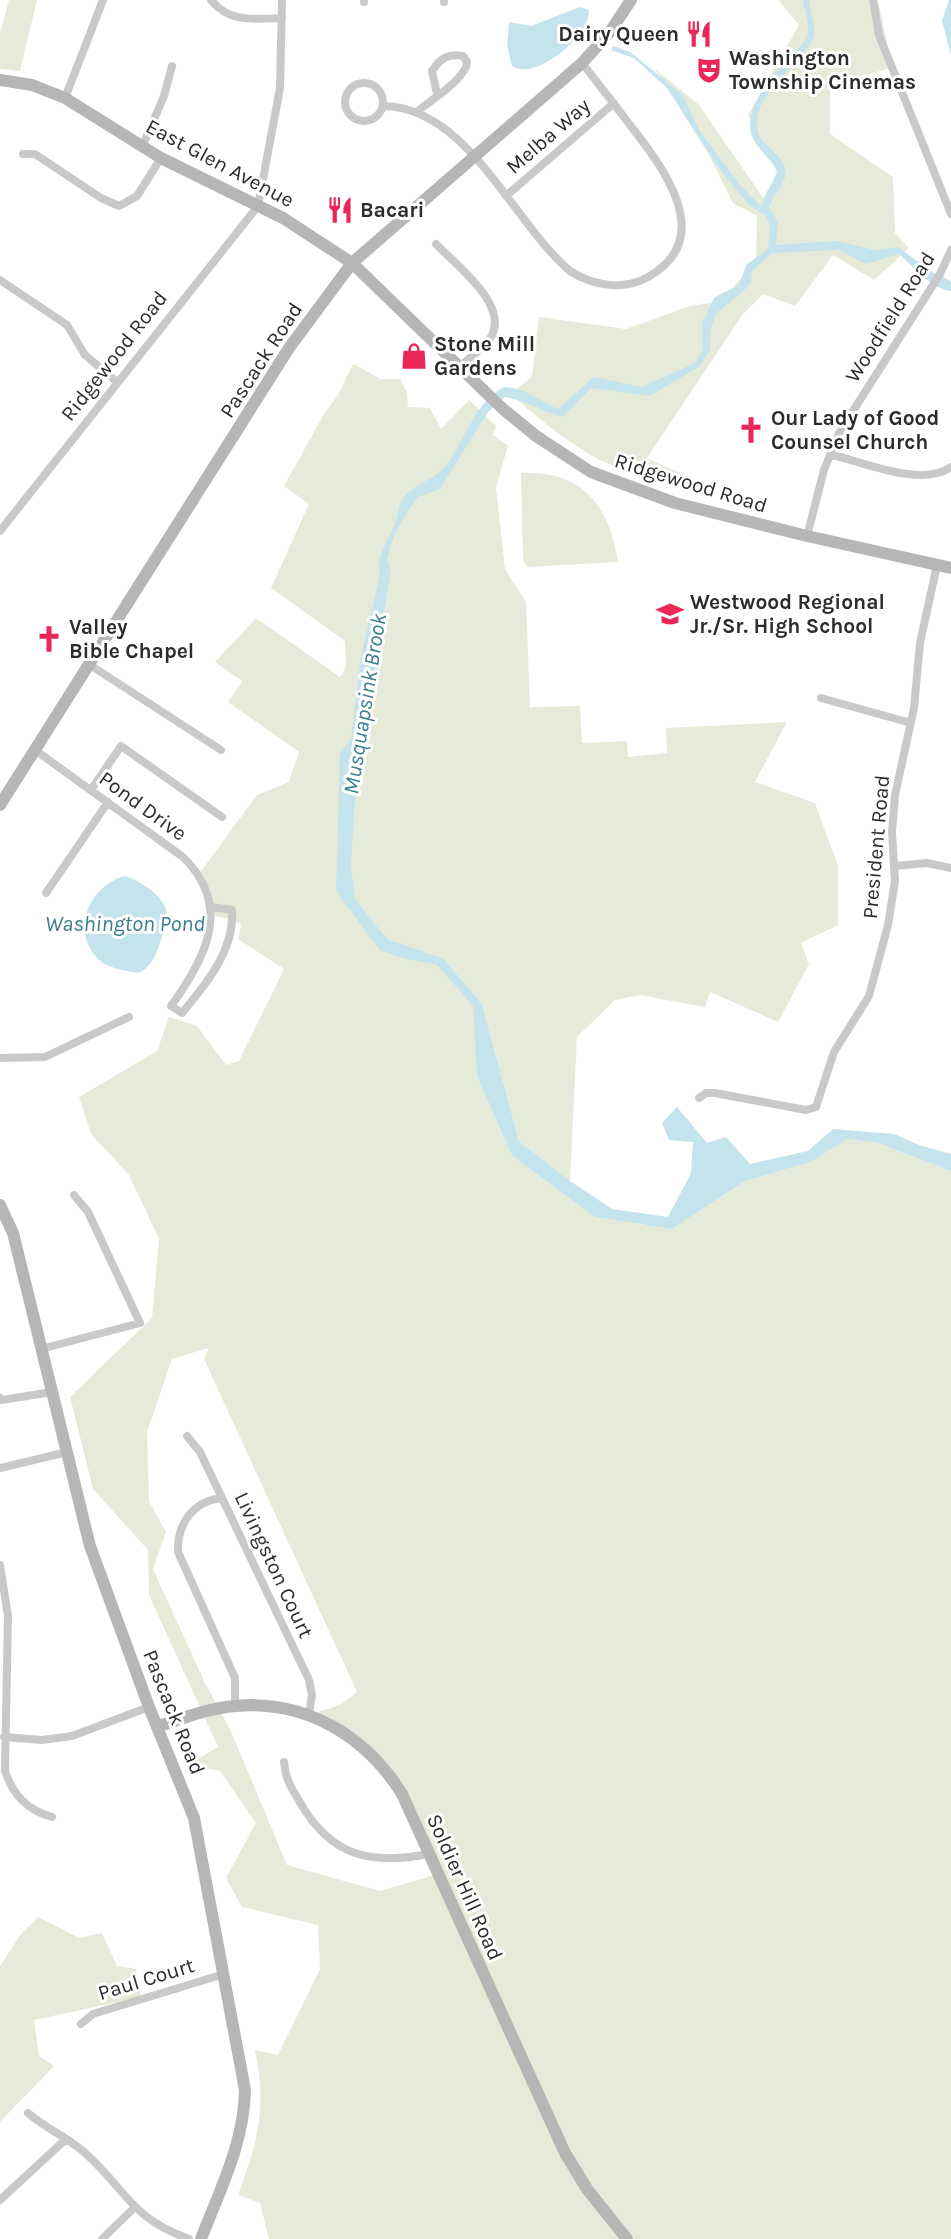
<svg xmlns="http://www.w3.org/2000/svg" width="951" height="2239" font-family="Karla,sans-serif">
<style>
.green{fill:#e6ebd9;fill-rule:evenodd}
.water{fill:#c4e3ec}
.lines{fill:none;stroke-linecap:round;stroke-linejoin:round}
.stream{stroke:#c4e3ec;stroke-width:2}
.street{stroke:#c9c9c9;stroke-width:8}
.secondary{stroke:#b6b6b6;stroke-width:12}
.labels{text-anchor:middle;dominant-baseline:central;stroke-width:6;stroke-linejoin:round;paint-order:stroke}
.poi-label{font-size:21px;font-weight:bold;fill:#2c2c2c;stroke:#fff;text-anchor:start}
.street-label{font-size:21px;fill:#2c2c2c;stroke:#fff}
.water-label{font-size:22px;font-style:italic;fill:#387e90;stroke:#fff}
</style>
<rect width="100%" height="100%" fill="#fff"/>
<!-- green -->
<path class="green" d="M 9,0 L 37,0 L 20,71 L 0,69 L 0,33 Z
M 778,0 L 878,0 L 892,68 L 830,84 L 830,134 L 893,177 L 895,233 L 909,248 L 874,280 L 833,255 L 795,306 L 763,294 L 743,314 L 647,458 L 688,477 L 683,486 C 657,480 629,475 604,462 C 573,447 533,415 508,391 L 515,390 L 532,377 L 539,317 L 626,329 L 690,306 L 716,302 L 729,293 L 756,259 L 757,216 L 733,203 L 708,153 L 655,69 L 698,104 L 767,203 L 781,173 L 748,115 L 799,25 Z
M 353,364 L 381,379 L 400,379 L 407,393 L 408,407 L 430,408 L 441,429 L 469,400 L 496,426 L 493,435 L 508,446 L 496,487 L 505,569 L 526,602 L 530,707 L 580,706 L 582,743 L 627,741 L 628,757 L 667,753 L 666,728 L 787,722 L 755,782 L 815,803 L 838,866 L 838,925 L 801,943 L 809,964 L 778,1022 L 710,992 L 705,1007 L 640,995 L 615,1000 L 577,1037 L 570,1181 L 519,1141 L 482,1004 L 444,959 L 410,960 L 437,965 L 474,1006 L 477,1076 L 512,1156 L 595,1217 L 672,1229 L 745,1181 L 811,1162 L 847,1139 L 878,1143 L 951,1171 L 951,2239 L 269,2239 L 260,2203 L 238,2195 C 258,2141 267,2108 255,2050 L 278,2055 L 320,1969 L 318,1925 L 242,1907 L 226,1878 L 256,1823 L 220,1771 L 194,1766 L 193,1762 L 218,1747 L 149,1595 L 148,1550 L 93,1489 L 70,1397 L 152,1318 L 159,1239 L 129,1175 L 91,1134 L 79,1097 L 157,1051 L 169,1017 L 197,1026 L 226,1065 L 239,1061 L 284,969 L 238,939 L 241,925 L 233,920 L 211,915 L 199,874 L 257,795 L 289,782 L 299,752 L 228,702 L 242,681 L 215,662 L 256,618 L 340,677 L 346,667 L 345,641 L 271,588 L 309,504 L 284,486 L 324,414 L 338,395 ZM 209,1348 L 204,1359 L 357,1692 L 340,1705 L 309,1715 L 381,1765 L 438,1874 L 380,1891 L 287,1865 L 230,1729 L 205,1683 L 153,1569 L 166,1532 L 149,1501 L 147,1432 L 172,1359 Z
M 521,473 C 583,470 609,506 618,562 L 527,567 L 523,559 Z
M 38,1917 L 79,1938 L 102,1933 L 117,1966 L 136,1969 L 141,1997 L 34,2020 L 39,2056 L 54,2066 L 0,2122 L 0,1966 L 21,1934 Z"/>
<!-- water -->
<path class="water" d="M 803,0 L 810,0 C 809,16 820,29 810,44 C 796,67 761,90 757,118 C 753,149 788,150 785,176 C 785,183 772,197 769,208 L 778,222 L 776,245 L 837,241 L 875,250 L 898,247 L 929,270 L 951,281 L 951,291 C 931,289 914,267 899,254 L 866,264 L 839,250 L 772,253 L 752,271 L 751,282 L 742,293 L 716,313 L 711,328 L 710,350 L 700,366 L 650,396 L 591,388 L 563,417 C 542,412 526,400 505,397 L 488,412 L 440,489 L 418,497 L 409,509 L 395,533 L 387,560 L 391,571 L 378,644 L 376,671 L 361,745 L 354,813 L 351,867 L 355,899 L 387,939 L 444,959 L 482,1004 L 519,1141 L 570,1181 L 612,1209 L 668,1217 L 691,1173 L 693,1142 L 669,1140 L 662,1123 L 677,1107 L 707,1143 L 726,1137 L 750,1164 L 808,1151 L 833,1129 L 894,1134 L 919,1145 L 951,1154 L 951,1171 L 878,1143 L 847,1139 L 811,1162 L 745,1181 L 672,1229 L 595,1217 L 512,1156 L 477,1076 L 473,1006 L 437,965 L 405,959 L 380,950 L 336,891 L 340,752 L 351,740 L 361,656 L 380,575 C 375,557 388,541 395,524 C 398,517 398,508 401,502 C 408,486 432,481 444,468 C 465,443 473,403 504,387 C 527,388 536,400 558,409 L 594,377 L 642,387 L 695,363 L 703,350 L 702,323 L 714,298 C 739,282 736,296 746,265 L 768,249 L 770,226 L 766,216 L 749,205 L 720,170 L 668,89 L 634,58 L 611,50 L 613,46 L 630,52 L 682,94 L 699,130 L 741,186 L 762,207 C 764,192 773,185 777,171 C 770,157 756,149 751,133 C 745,111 769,79 783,64 C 790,56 800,49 805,40 C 813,28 804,13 803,0 Z
M 949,0 L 951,0 L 951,55 L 942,21 Z
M 580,7 L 589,10 C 590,36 535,82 512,66 L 507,45 L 509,22 L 531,26 Z
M 125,876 C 143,882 170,899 167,921 C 167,929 162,935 160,943 C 155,957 152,966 139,973 C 128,971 112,969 103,963 C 68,936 87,886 125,876 Z"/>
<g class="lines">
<!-- stream -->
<path class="stream" d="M 584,28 L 595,35"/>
<!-- street -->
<path class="street" d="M 211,0 C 229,23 255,19 282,18
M 873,0 L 879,35 L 951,214
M 364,2 L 364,0
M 444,2 L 444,0
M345 102a19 19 0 1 1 38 0a19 19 0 1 1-38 0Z
M 65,98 L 103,0
M 383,106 C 468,107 512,222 570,271 C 594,286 623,291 648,277 C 718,238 662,166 630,125 C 614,104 598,83 582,63
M 418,111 C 431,100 466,79 467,62 L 463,56 C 448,53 440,59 432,71 L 437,94
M 143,145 L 164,96 L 172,66
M 23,154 L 35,154 L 101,198 L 119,206 L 137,196 L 161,158
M 506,196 L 614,103
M 436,244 C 456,265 508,304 492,335 C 485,348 469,358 458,368
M 0,280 L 67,325 L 85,355 L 117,382
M 830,454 C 862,462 922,488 951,467
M 0,531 L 258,206 L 280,88 L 282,0
M 807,536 L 824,470 L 839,433 L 940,274 L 951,250
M 90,665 L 221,750
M 821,698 L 911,723
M 35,750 L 183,857 C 233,906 206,958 171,1006 L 182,1013 C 206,984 235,950 232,910 L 211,907
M 91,790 L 121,746 L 222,817
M 895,866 L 927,863 L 951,868
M 46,893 L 108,802
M 0,1058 L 45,1057 L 129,1017
M 699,1098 L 706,1093 L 715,1093 L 806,1110 L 816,1107 L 834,1052 L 869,996 L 888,925 L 895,881 L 892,832 L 895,795 L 914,708 L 920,643 L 937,565
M 41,1349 L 140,1323 L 88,1212 L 74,1195
M 0,1398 L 2,1400 L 52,1392
M 187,1436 L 200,1452 L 309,1680 L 312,1695 L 309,1715
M 0,1468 L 67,1452
M 222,1498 C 193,1501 177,1524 178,1552 L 235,1678 L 235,1706
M 0,1565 L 8,1616 L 5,1771 C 13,1795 27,1810 52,1817
M 4,1737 L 42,1740 L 72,1736 L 149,1707
M 284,1762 C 285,1779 292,1789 301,1804 C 332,1857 371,1865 429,1854
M 81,2024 L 93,2014 L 224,1974
M 28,2113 C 45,2128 67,2137 84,2152 C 126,2189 130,2218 189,2239
M 0,2200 L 66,2139
M 102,2239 L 134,2208"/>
<!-- secondary -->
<path class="secondary" d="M 0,80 L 32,85 L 65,98 L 161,158 L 283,218 L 352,263 L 503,409 L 536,436 L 591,472 L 675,503 L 807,536 L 951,568
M 0,805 L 289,348 L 352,263 L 582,63 L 610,32 L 631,0
M 0,1205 L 13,1233 L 90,1546 L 149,1707 L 194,1818 L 245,2090 C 244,2143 220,2190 201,2239
M 159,1726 C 184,1718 209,1708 235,1706 C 305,1699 366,1736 402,1794 L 565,2153 L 587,2189 L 627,2239"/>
</g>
<!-- icons -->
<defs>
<symbol id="restaurant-bare" viewBox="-9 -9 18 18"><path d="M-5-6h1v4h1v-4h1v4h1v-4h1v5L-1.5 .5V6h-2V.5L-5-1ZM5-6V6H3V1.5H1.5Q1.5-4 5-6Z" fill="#eb2758" stroke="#fff" stroke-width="2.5" paint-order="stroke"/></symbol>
<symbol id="theatre-bare" viewBox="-9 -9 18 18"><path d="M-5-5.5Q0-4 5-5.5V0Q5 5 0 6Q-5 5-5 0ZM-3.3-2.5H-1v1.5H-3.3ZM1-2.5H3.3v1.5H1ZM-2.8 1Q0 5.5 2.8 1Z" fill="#eb2758" stroke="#fff" stroke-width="2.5" paint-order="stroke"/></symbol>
<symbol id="shop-bare" viewBox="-9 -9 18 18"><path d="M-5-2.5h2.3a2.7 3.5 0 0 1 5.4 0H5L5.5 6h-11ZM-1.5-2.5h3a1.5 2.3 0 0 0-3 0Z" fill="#eb2758" stroke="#fff" stroke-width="2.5" paint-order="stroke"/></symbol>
<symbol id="church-bare" viewBox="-9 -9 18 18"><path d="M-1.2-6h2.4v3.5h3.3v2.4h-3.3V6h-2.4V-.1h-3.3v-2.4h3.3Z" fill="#eb2758" stroke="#fff" stroke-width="2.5" paint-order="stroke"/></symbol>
<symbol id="school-bare" viewBox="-9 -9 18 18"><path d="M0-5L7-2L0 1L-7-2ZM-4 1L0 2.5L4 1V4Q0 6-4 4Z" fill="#eb2758" stroke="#fff" stroke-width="2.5" paint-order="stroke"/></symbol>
</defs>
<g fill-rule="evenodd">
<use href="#restaurant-bare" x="680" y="15" width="38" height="38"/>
<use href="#theatre-bare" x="690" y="51" width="38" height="38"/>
<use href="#restaurant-bare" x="321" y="191" width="38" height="38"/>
<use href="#shop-bare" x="395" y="337" width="38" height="38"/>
<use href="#church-bare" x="732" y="411" width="38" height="38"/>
<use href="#school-bare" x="651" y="595" width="38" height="38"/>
<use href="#church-bare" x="30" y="620" width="38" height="38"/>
</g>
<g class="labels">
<!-- poi labels -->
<g class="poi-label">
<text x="679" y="34" text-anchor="end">Dairy Queen</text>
<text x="729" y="58">Washington<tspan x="729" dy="24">Township Cinemas</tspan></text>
<text x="360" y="210">Bacari</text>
<text x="434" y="344">Stone Mill<tspan x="434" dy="24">Gardens</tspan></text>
<text x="771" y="418">Our Lady of Good<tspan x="771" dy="24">Counsel Church</tspan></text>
<text x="690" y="602">Westwood Regional<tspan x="690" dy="24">Jr./Sr. High School</tspan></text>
<text x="69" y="627">Valley<tspan x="69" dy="24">Bible Chapel</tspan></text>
</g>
<!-- street labels -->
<g class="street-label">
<text transform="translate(548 136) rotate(-41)">Melba Way</text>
<text transform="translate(220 163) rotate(28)">East Glen Avenue</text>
<text transform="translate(890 317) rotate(-58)">Woodfield Road</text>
<text transform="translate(114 356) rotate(-52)">Ridgewood Road</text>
<text transform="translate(261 360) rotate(-57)">Pascack Road</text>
<text transform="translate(691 483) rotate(17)">Ridgewood Road</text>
<text transform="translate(143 806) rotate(36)">Pond Drive</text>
<text transform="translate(876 847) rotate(-85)">President Road</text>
<text transform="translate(274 1565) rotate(65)">Livingston Court</text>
<text transform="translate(174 1712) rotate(68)">Pascack Road</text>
<text transform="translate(465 1887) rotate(66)">Soldier Hill Road</text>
<text transform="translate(146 1979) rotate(-17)">Paul Court</text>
</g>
<!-- water labels -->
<g class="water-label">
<text transform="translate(365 704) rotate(-81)">Musquapsink Brook</text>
<text x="125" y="924">Washington Pond</text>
</g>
</g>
</svg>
